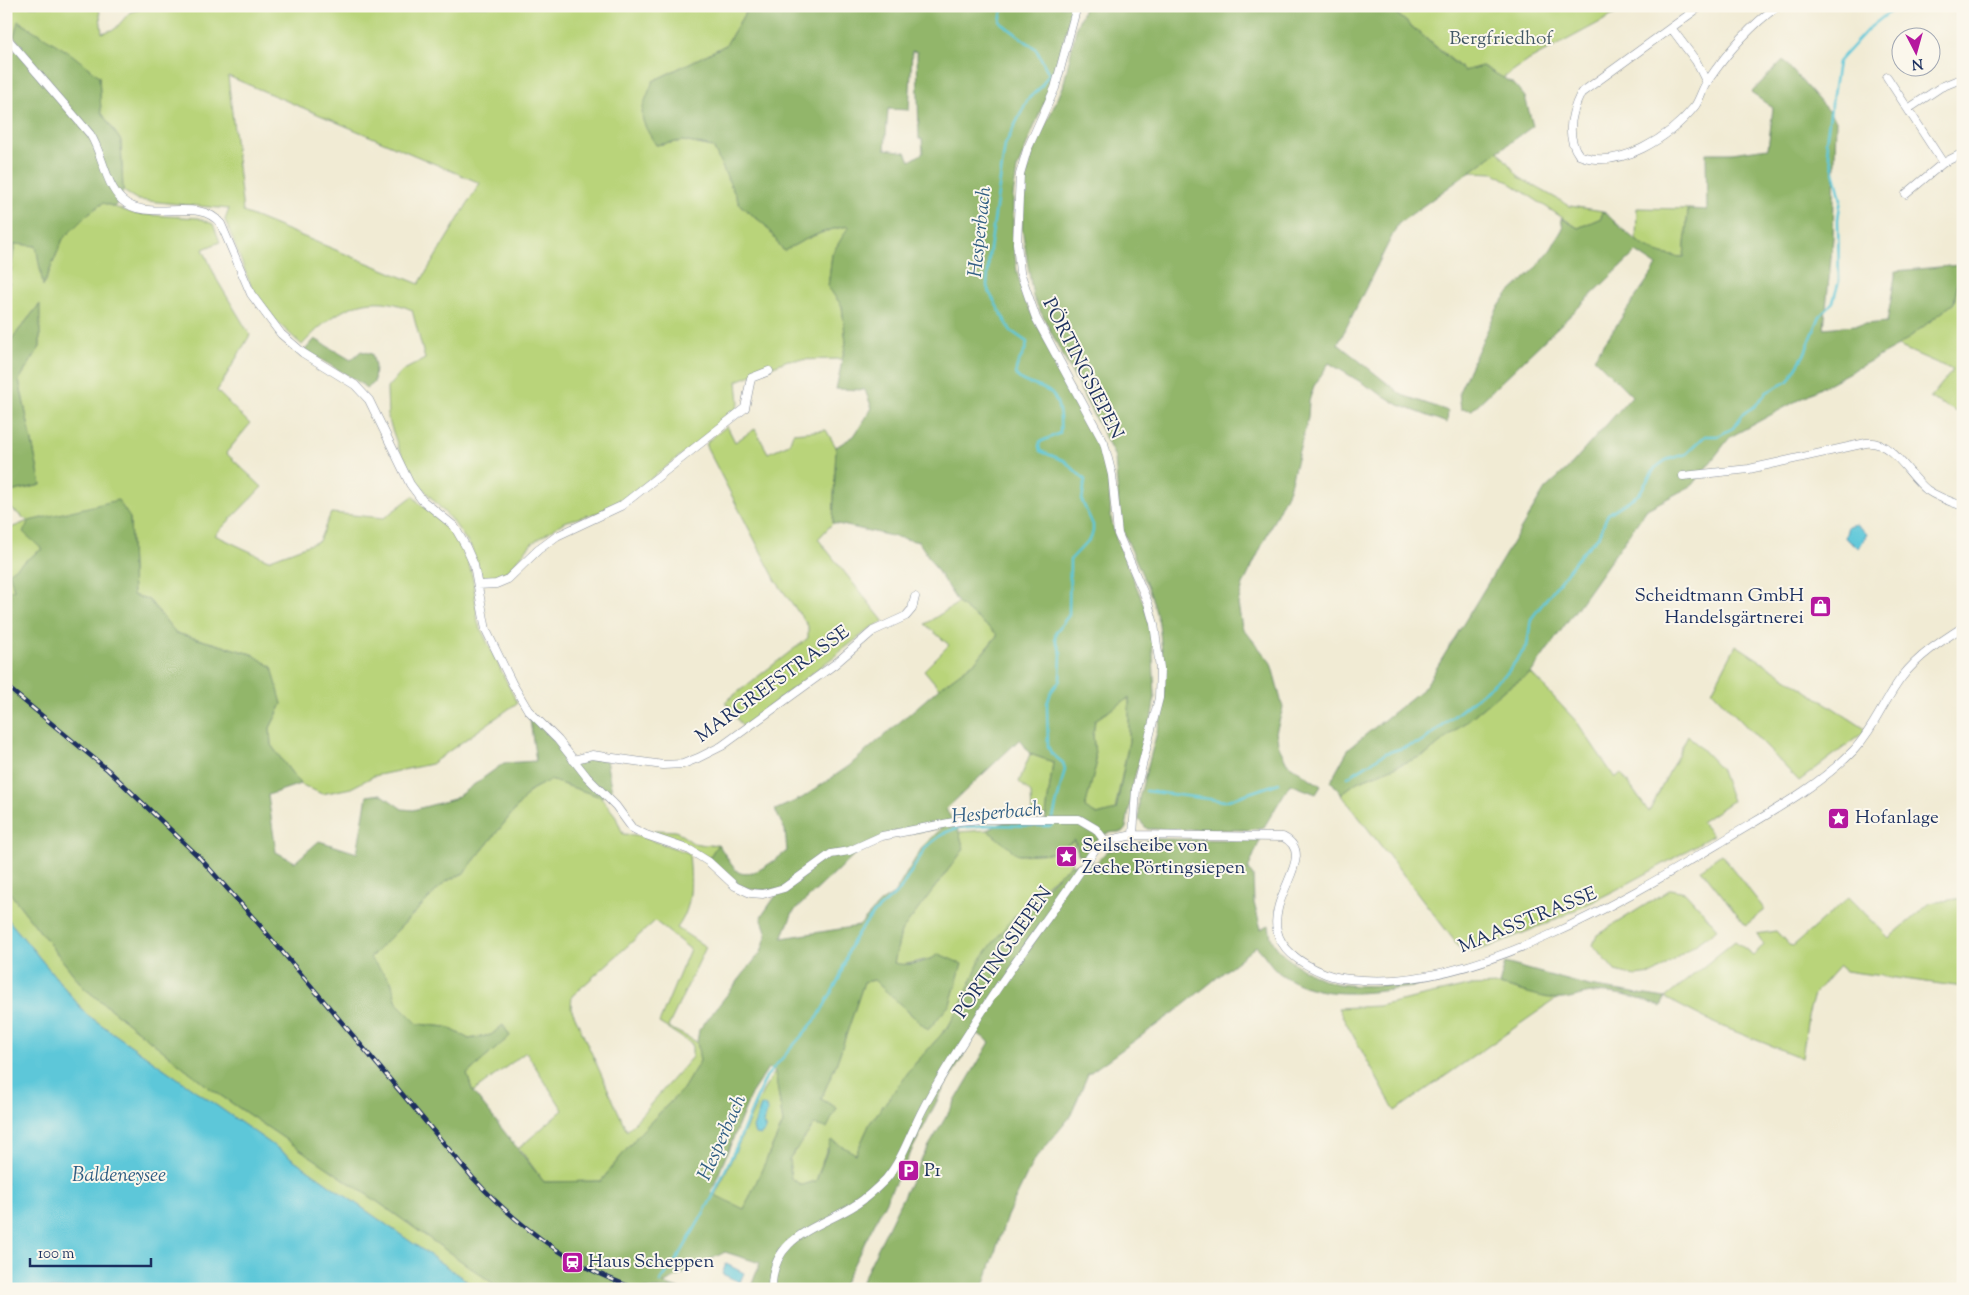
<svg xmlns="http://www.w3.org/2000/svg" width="1969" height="1295" font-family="'Sorts Mill Goudy',serif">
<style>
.green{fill:#b9d47a;stroke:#6a826c;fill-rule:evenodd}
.forest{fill:#92b66a;stroke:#567264;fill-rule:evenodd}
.water{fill:#5dc7d9;stroke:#3c7b9c}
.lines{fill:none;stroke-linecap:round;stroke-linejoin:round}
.stream{stroke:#5dc7d9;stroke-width:2.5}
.minor-casing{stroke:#868d99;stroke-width:9}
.minor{stroke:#fff;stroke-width:8}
.rail-casing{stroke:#1b2f5e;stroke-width:4.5}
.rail{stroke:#fbf7ec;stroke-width:2.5;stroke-dasharray:8;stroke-linecap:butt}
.labels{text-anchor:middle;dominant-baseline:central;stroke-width:4;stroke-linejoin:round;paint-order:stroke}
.park-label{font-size:19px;fill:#425865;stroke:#fbf7ec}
.street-label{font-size:19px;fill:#1b2f5e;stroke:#fbf7ec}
.poi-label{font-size:19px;fill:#1b2f5e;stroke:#fbf7ec;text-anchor:start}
.water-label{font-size:20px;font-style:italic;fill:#2f5d83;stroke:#fbf7ec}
</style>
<rect width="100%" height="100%" fill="#fbf7ec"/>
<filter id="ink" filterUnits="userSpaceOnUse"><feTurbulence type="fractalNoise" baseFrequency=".02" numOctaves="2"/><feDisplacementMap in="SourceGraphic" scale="10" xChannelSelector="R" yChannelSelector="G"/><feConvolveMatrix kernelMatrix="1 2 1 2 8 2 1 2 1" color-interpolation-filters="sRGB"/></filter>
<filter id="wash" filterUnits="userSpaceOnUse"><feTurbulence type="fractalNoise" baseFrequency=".0096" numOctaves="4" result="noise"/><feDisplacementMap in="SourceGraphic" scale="20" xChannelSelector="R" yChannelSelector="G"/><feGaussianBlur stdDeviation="1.12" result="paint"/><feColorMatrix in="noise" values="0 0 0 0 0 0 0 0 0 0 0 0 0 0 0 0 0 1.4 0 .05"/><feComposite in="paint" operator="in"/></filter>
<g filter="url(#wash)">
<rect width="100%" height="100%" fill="#f1ebd4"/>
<!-- green -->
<path class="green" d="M 6,6 L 99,6 L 102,33 L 115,29 L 130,12 L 152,6 L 749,6 L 726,45 L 653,81 L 656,145 L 683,141 L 713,147 L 740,205 L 765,225 L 784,251 C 805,239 825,229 850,226 L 832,254 L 828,287 L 842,306 L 846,343 L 842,359 L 788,360 L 737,381 L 739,403 L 734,414 L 622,501 L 600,512 L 564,522 L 532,543 L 509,570 L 497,576 L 482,578 L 471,547 L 454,523 L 419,484 L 399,449 L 388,418 L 387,388 L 402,371 L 425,359 L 412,310 C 367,289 333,311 302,345 L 275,320 L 253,291 L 225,220 L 229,209 L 138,200 L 123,191 L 121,141 L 101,112 L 99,76 L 19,21 L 14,37 L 6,27 ZM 228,76 L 480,183 L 419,284 L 243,212 Z
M 1392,6 L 1630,6 L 1524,63 L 1503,78 L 1482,66 L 1465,71 L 1390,8 Z
M 1498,151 L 1520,178 L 1570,206 L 1603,211 L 1601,218 L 1578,228 L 1495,173 L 1470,172 Z
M 103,203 L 135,214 L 198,218 L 213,224 L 220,242 L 203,249 L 217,280 L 250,335 L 217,391 L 250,424 L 226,453 L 262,487 L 215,535 L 268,560 L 319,541 L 331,513 L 384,518 L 413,496 L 420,504 L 444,522 L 466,554 L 473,579 L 478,623 L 517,703 L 431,764 L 374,776 L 351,788 L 322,794 L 300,784 L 271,745 L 270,728 L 282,704 L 252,654 L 176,633 L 149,600 L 133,595 L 130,518 L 42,549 L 10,572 L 14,590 L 6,590 L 6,530 L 28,521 L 6,505 L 6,472 L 10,492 L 41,485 L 19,380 L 40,347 L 39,305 L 6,346 L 6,303 L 14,243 L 36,246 L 44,285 L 63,239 L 89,213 Z
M 1637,208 L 1688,209 L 1684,257 C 1665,256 1650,253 1636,240 Z
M 1961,265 L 1963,265 L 1963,415 L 1930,398 L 1953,370 L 1898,346 L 1954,303 Z
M 727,426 L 735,442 L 755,429 L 768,453 L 789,444 L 793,433 L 826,430 L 836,447 L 833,523 L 818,539 L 884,622 L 872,627 L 743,727 L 725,702 L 808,638 L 808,626 L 776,581 L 706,446 L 708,441 Z
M 958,603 L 998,634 L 976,661 L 939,688 L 924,670 L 949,645 L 925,624 Z
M 1736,645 L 1867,730 L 1799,781 L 1712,691 Z
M 1531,673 L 1577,722 L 1615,778 L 1621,773 L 1649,812 L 1688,735 L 1720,768 L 1732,801 L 1701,822 L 1713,835 C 1650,873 1586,908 1518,935 C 1500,942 1482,952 1463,952 L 1341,794 L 1357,782 L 1427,754 L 1503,691 Z
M 1129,697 L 1129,741 L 1115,810 L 1097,815 L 1084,808 L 1096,765 L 1093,735 L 1095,720 Z
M 1030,754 L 1053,762 L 1046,815 L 1032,816 L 1031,793 L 1019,782 Z
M 550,780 L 601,797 L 615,815 L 623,834 L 636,835 L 689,853 C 691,879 694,906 677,928 L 706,947 L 668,1027 L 697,1042 L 700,1061 L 683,1089 L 639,1134 L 601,1181 L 544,1182 L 519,1148 L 563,1110 L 526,1052 L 473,1092 L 467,1074 L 510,1036 L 503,1025 L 491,1035 L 469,1039 L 447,1027 L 418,1024 L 397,1003 L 391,981 L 370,958 L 445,882 L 464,873 L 531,790 ZM 655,921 L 690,949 L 659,1023 L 692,1044 L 692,1057 L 627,1131 L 571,1008 L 572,996 Z
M 655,830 L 676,831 L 693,843 L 706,845 L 718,844 L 709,858 L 652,833 Z
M 987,830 L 1019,855 L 1054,853 L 1075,840 L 1071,865 L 1046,885 L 1009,922 L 948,1027 L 913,1066 L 870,1123 L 856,1154 L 827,1148 L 816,1181 L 802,1185 L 791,1179 L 789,1159 L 814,1125 L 837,1108 L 821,1099 L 837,1062 L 864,982 L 874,980 L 928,1030 L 950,1004 L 962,964 L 934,958 L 902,965 L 894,963 L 901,932 L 964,849 L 959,832 Z
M 1721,854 L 1765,910 L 1746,925 L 1701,869 Z
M 6,888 L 84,988 L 211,1089 L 372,1198 L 501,1289 L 478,1289 L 86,1014 L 6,917 Z
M 1671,889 L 1685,892 L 1718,929 L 1653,974 L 1635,976 L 1615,971 L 1593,945 L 1597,935 Z
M 1849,897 L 1889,938 L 1930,903 L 1963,898 L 1963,987 L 1845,971 L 1839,966 L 1814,994 L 1808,1016 L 1802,1058 L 1716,1024 L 1665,998 L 1735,941 L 1753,955 L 1764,945 L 1757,934 L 1776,931 L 1789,945 L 1793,946 Z
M 1499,985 L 1556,999 L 1395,1111 L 1338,1008 L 1378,1006 L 1468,986 Z
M 775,1072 L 783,1123 L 744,1210 L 715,1196 L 763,1091 Z"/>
<!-- forest -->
<path class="forest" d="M 749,6 L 1073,6 L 1052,83 L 1017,169 L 1013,196 L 1013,241 L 1017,272 L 1024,299 L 1101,447 L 1108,471 L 1111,518 L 1115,535 L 1145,607 L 1152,635 L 1155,696 L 1151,721 L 1134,779 L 1126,828 L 1123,832 C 1098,832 1098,838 1085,857 L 1078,854 L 1075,840 L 1054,853 L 1018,855 L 987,830 L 1004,822 L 1045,822 L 1053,762 L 1030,754 L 1020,739 L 946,809 L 959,832 L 964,849 L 901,932 L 894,963 C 907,967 929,962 939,954 L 962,964 L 950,1004 L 928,1030 L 874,980 L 864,982 L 837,1062 L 821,1099 L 837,1108 L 827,1128 L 814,1125 L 789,1159 L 791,1179 L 802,1185 L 816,1181 L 831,1140 L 856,1154 L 870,1123 L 913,1066 L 948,1027 L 964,998 L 980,960 L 1009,922 L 1059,875 L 1071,865 L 1097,862 L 1107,851 L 1153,839 L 1260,840 L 1248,869 L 1253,876 L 1254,903 L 1261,929 L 1269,925 C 1270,930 1270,936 1272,940 C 1281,959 1319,981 1339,984 C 1365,988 1392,984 1418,983 L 1413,987 C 1367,993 1318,1002 1278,972 C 1270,965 1264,953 1256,946 L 1176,1011 L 1088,1074 L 1070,1117 L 1033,1162 L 1007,1216 L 983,1289 L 858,1289 L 923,1156 L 990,1042 L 977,1033 L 941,1093 L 841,1289 L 750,1289 L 760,1263 L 725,1252 L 663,1284 L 679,1289 L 501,1289 L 372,1198 L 211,1089 L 84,988 L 6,888 L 6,590 L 14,590 L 9,572 L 42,549 L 23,532 L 29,521 L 118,500 L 130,518 L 133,595 L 149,600 L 176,633 L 252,654 L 272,667 L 282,704 L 270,728 L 271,745 L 300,784 L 268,795 L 276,852 L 295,862 L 319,841 L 357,853 L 367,796 L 381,794 L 402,809 L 413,810 L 454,799 L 504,763 L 536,761 L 529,714 L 556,743 L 572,765 L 587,759 L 606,760 L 612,792 L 601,797 L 550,780 L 531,790 L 464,873 L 445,882 L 370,958 L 391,981 L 397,1003 L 418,1024 L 447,1027 L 469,1039 L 491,1035 L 503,1025 L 510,1036 L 467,1074 L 473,1092 L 544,1182 L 601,1181 L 639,1134 L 683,1089 L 700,1061 L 697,1042 L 699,1030 L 761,952 L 767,934 L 761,917 L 777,894 L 776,889 C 741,894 732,882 709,858 L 718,844 C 724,852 729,863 736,870 C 748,883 776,859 787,851 L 785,830 L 775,810 L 802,798 L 849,766 L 939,688 L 976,661 L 998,635 L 958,603 L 919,542 L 833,523 L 836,447 L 854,436 L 872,408 L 865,390 L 836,389 L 846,343 L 842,306 L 828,287 L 832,254 L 849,226 C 825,229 805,239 784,251 L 765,225 L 740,205 L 713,147 L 683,141 L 656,145 C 636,114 640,114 653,81 L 726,45 ZM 912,51 L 917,52 L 919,139 L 922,139 L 923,153 L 910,161 L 906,152 L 885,149 L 888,109 L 909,110 ZM 1129,698 L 1129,741 L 1116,810 L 1097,815 L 1085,808 L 1096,765 L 1093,735 L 1095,720 ZM 942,828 L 923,846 L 894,894 L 881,902 L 859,926 L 782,938 L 793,912 L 855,854 L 884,837 ZM 768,1068 L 775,1072 L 783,1123 L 744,1209 L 711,1193 L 751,1094 Z
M 1085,6 L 1392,6 L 1391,9 L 1464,71 L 1482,66 L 1514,84 L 1525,97 L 1533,126 L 1398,224 L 1338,344 L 1402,395 L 1448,411 L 1447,423 L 1399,405 L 1329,363 L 1314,386 L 1309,401 L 1308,418 L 1289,489 L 1243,585 L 1238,604 L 1242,627 L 1271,663 L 1277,685 L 1283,708 L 1276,732 L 1279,747 L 1287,763 L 1321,786 L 1316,794 L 1290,784 L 1264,827 L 1249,830 L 1147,829 L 1139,820 L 1139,798 L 1164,707 L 1164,668 L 1159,624 L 1151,595 L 1120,524 L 1115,457 L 1033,297 L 1022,228 L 1024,184 L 1033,151 L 1063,87 L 1077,25 Z
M 18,21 L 70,53 L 99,76 L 101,112 L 121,141 L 123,191 L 115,207 L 103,203 L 89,213 L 63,239 L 43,286 L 36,246 L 15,244 L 6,303 L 6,60 L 21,45 L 14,37 Z
M 1783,60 L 1836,120 L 1833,238 L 1824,328 L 1887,322 L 1896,271 L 1961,265 L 1954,303 L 1898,346 L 1730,437 L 1693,485 L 1647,509 L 1531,673 L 1503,691 L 1427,754 L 1357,782 L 1341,794 L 1331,781 L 1349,748 L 1425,687 L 1545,489 L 1568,468 L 1632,396 L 1594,358 L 1657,266 L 1636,252 L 1472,410 L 1461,409 L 1459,392 L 1497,309 L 1507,295 L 1534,270 L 1551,249 L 1563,228 L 1561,218 L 1578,228 L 1601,218 L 1603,211 C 1630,235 1646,256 1684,257 L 1688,209 L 1707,210 L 1706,153 L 1732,153 L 1768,148 L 1773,108 L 1751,93 Z
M 40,304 L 40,347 L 19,380 L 41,485 L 10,492 L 6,472 L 6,346 Z
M 315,339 L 351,360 L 361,351 L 372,354 L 375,366 L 374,383 L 366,389 L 362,384 L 305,350 Z
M 1505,963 L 1589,986 L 1665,998 L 1661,1007 C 1641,998 1607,989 1586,994 C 1576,996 1566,1000 1556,999 C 1537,997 1517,989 1499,985 Z"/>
<!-- water -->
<path class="water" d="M 1856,524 L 1867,534 L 1859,548 L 1845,538 L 1848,526 Z
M 6,917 L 86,1014 L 478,1289 L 6,1289 Z
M 761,1106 L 765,1106 L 768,1110 L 763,1123 L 766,1129 L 761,1135 L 755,1134 L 753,1128 Z
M 726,1264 L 744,1273 L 740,1282 L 722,1274 Z"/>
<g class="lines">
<!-- stream -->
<path class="stream" d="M 1348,777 L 1386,753 L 1422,742 L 1507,673 L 1527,646 L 1531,619 L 1580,555 L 1598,537 L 1608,514 L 1639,494 L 1655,468 L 1666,460 L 1686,454 L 1705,436 L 1718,436 L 1733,428 L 1744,413 L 1755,406 L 1767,392 L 1788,381 L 1804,355 L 1820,316 L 1833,302 L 1839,281 L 1838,219 L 1841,199 L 1826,141 L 1838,62 L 1868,29 L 1897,6
M 1146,791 L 1225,801 L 1279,783
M 660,1282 L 681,1253 L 712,1198 L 736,1147 L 766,1077 L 818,1017 L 839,979 L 851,944 L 860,930 L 874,913 L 900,890 L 926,847 L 944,833 L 957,828 L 987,825 L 1051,826 L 1065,769 L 1063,763 L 1051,753 L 1048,746 L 1047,704 L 1051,692 L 1060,680 L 1061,653 L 1055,638 L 1056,632 L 1069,615 L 1070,560 L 1091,538 L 1093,531 L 1093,525 L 1082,501 L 1085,480 L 1065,461 L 1040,451 L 1039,446 L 1040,442 L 1060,433 C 1061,423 1060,404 1053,395 C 1045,384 1015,385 1016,371 C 1016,361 1027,353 1027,342 L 1011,331 L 989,292 L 987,286 L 989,256 L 1005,145 L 1028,99 L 1040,88 L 1049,74 L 1036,49 L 1000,22 L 1003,6"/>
</g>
</g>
<g filter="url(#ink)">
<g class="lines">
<defs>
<path id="minor" d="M 1701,6 L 1581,93 C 1571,113 1565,136 1579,155 C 1619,171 1670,137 1695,106 C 1700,99 1702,89 1707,82 C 1726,54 1751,25 1778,6
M 1672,29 L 1696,61 L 1707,83
M 6,37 L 90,134 C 103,154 105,184 122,200 C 148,224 199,195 221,224 L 251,294 L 281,334 L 303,353 L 355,385 L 369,400 L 410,484 L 422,500 L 454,526 L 465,545 L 474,565 L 486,630 L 512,683 L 528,710 L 558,740 L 587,777 L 616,806 L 632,828 L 646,835 L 690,850 L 709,862 L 735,886 L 750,893 L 763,894 L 784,888 L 831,854 L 849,851 L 882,836 L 959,821 L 982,819 L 1079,819 L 1096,829 L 1105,841
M 1887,77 L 1943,163
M 1908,109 L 1941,87 L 1963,78
M 1906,194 L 1943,163 L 1963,153
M 1683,476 L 1749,469 L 1866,443 C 1893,440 1908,475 1927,490 C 1937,497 1951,502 1963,506
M 478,585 L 496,584 L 508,579 L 538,550 L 557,536 L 621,506 L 745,408 L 751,378 L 769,371
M 573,760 L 592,755 L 663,765 L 683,764 L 698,758 L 722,746 L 835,664 L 873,631 L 906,616 L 912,609 L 915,597
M 1133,835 L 1283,837 C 1333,862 1214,929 1326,974 C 1338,979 1351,979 1363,980 C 1478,988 1627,898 1723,841 C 1767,814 1817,788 1853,751 C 1874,729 1884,700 1902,677 C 1918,656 1941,641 1963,627
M 772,1289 C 771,1234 821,1228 857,1204 C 868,1197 877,1188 886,1179 C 903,1159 911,1132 923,1109 C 937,1082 954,1056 970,1031 C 1008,967 1057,909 1097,846 L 1105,841 L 1133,835 L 1136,789 L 1159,698 L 1160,668 L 1154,624 L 1148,603 L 1118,534 L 1112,475 L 1104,443 L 1036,318 L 1020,272 L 1017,243 L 1020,174 L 1027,150 L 1055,88 L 1077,6"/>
</defs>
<!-- minor casing -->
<use href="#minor" class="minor-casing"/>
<!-- minor -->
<use href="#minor" class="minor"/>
<defs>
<path id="rail" d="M 6,686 L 108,770 L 198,856 L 258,923 L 473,1178 C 516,1224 566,1263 626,1285"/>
</defs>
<!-- rail casing -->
<use href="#rail" class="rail-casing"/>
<!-- rail -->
<use href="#rail" class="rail"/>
</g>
</g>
<!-- icons -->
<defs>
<symbol id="shop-square" viewBox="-11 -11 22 22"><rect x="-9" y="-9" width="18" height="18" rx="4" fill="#b5179e" stroke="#fbf7ec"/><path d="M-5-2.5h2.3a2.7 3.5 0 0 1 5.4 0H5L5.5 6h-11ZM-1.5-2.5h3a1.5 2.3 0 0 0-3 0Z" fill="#fff"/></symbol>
<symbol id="sight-square" viewBox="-11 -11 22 22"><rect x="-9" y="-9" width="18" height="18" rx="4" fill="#b5179e" stroke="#fbf7ec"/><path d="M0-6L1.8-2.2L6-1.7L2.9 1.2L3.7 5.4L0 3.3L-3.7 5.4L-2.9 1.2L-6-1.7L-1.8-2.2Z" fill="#fff"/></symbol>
<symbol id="parking-square" viewBox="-11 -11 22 22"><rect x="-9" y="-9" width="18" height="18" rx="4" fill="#b5179e" stroke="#fbf7ec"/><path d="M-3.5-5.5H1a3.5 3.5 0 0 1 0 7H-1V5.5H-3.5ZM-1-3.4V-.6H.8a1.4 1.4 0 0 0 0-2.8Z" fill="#fff"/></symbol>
<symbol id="station-square" viewBox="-11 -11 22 22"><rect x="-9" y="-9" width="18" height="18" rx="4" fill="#b5179e" stroke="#fbf7ec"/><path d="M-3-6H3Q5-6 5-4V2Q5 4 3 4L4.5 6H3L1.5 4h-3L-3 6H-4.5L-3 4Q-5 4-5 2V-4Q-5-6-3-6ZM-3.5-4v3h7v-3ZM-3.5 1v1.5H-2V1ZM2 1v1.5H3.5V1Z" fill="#fff"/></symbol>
</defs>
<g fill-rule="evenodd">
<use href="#shop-square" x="1808" y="594" width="25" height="25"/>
<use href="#sight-square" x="1826" y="806" width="25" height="25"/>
<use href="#sight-square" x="1054" y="844" width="25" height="25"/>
<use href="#parking-square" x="896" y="1158" width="25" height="25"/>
<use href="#station-square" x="560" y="1250" width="25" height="25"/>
</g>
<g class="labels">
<!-- park labels -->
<g class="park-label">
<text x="1501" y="39">Bergfriedhof</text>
</g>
<!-- street labels -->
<g class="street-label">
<text transform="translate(1082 369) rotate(63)">PÖRTINGSIEPEN</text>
<text transform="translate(773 685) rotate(-36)">MARGREFSTRASSE</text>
<text transform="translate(1528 921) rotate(-22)">MAASSTRASSE</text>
<text transform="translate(1004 953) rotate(-55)">PÖRTINGSIEPEN</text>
</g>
<!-- poi labels -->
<g class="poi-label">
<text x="1804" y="596" text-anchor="end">Scheidtmann GmbH<tspan x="1804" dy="22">Handelsgärtnerei</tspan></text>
<text x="1855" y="818">Hofanlage</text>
<text x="1082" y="846">Seilscheibe von<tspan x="1082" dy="22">Zeche Pörtingsiepen</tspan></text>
<text x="924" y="1171">P1</text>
<text x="588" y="1262">Haus Scheppen</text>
</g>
<!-- water labels -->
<g class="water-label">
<text transform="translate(981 232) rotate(-84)">Hesperbach</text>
<text transform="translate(997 814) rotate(-5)">Hesperbach</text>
<text transform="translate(723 1138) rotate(-66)">Hesperbach</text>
<text x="119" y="1176">Baldeneysee</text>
</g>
</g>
<!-- margin -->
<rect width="1969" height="1295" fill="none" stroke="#fbf7ec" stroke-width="25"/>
<!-- north arrow -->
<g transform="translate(1916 52) rotate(174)"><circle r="24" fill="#fbf7ec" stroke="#a1a7b3"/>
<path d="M0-4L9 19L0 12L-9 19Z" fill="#b5179e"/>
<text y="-8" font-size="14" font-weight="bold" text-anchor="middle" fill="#1b2f5e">N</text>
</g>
<!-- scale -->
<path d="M30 1258v8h121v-8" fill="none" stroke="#1b2f5e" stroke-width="2.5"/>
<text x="38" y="1258" font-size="15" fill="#1b2f5e" stroke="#fbf7ec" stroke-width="4" paint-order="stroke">100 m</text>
</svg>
